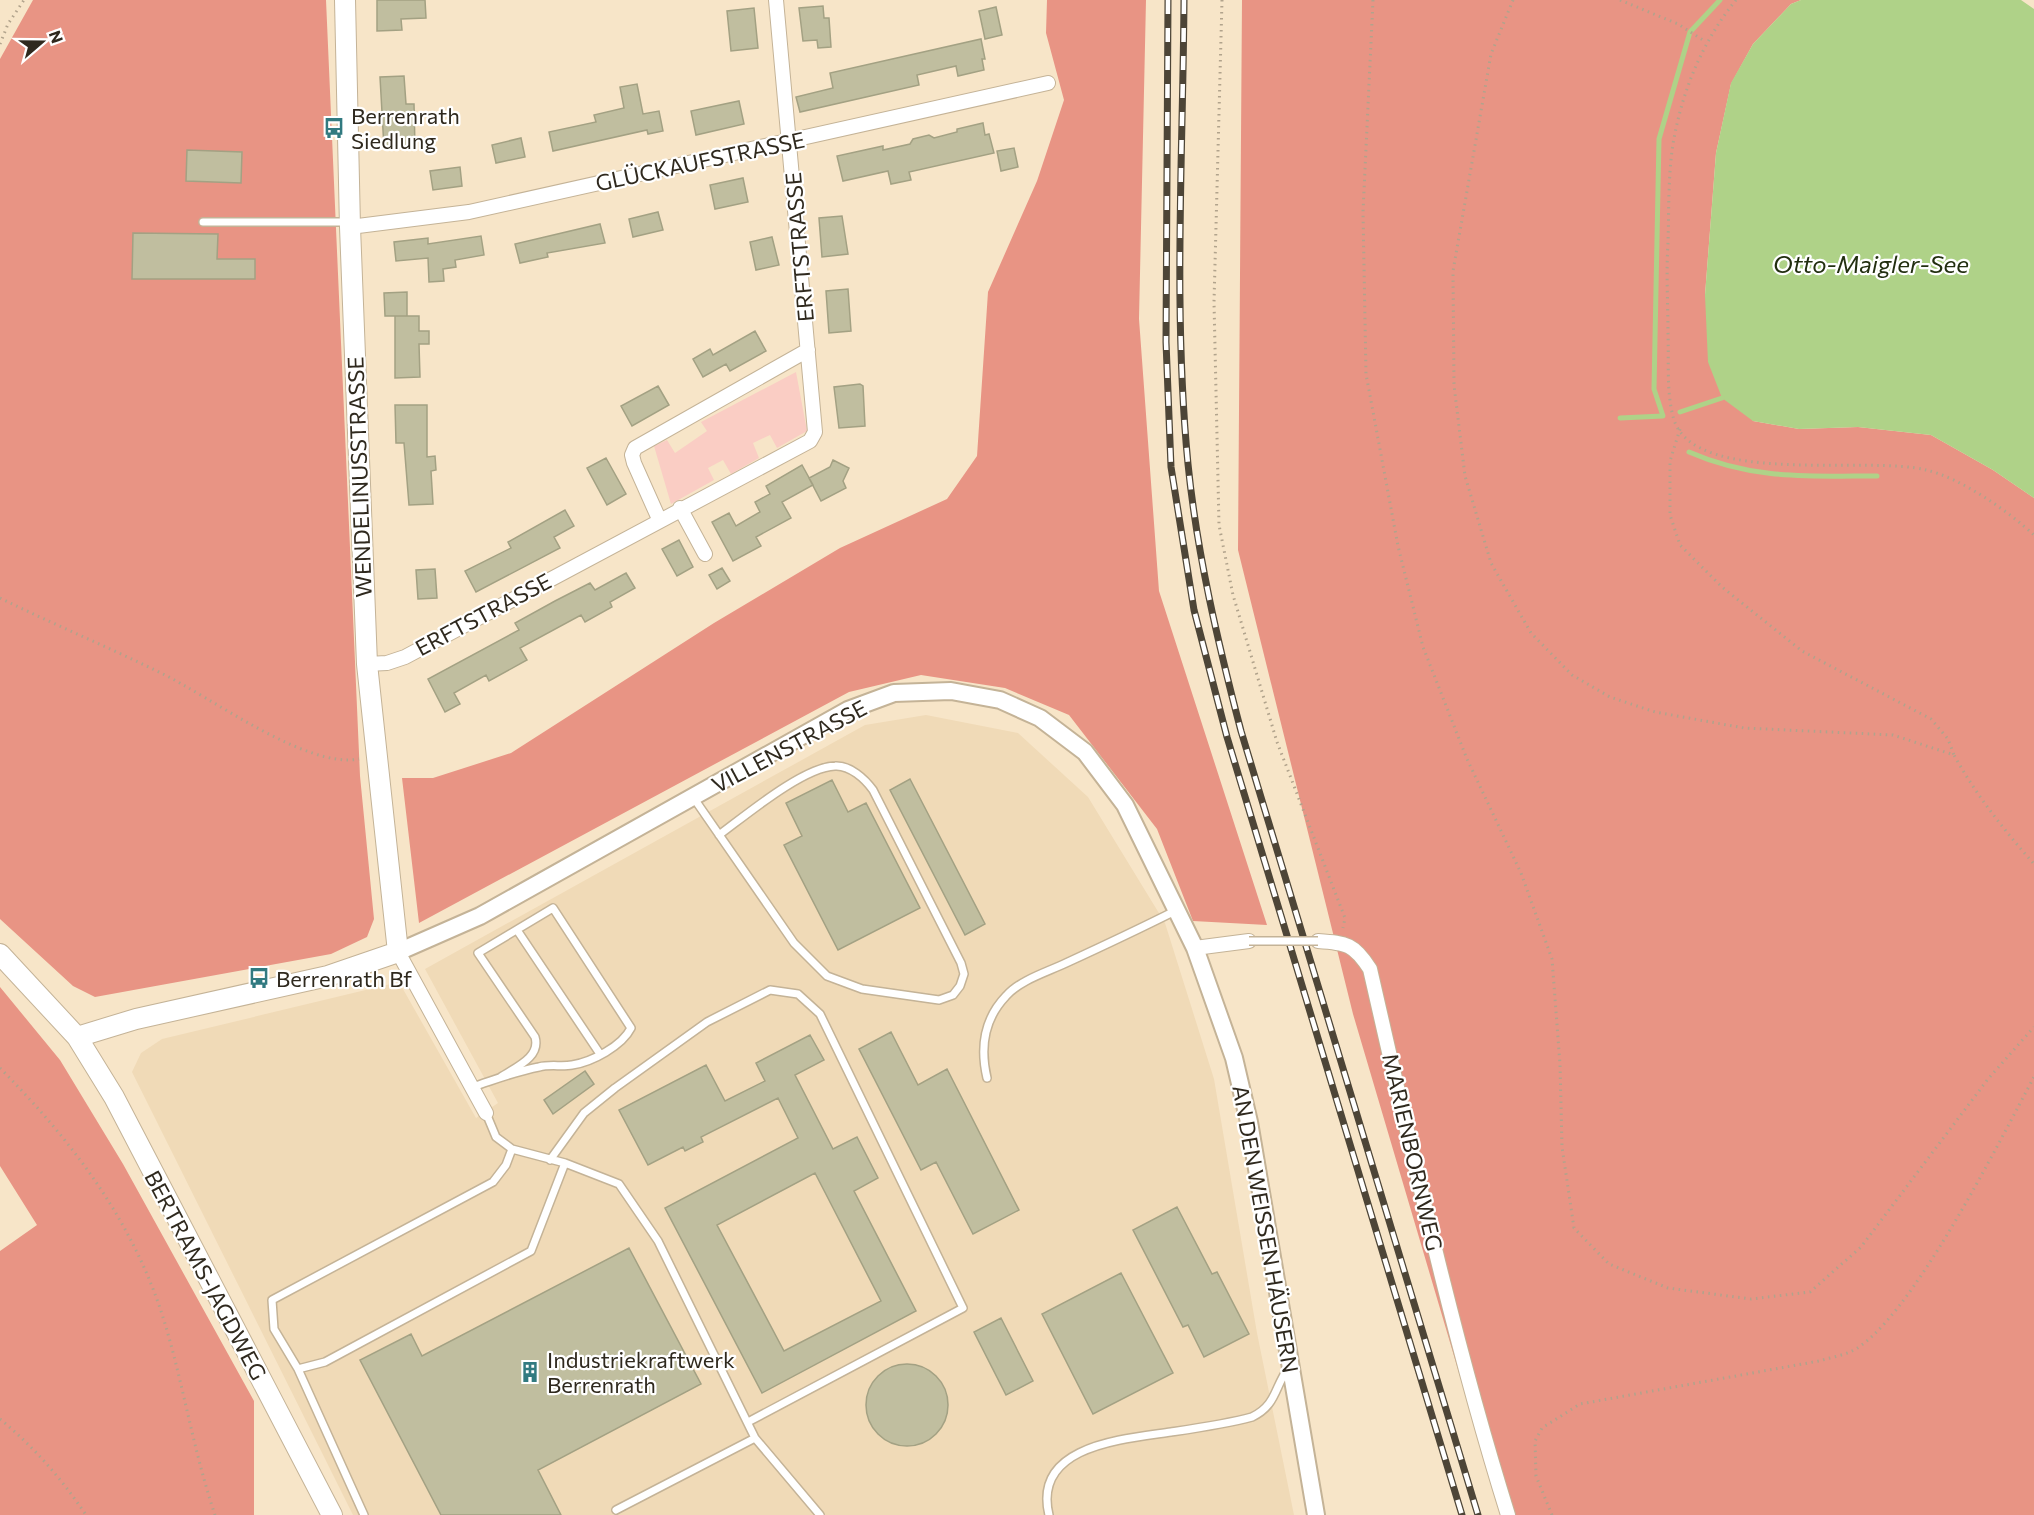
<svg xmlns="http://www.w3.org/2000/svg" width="2034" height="1515" font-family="Commissioner,sans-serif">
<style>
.built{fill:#f0dab7}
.green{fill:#facdc4}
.forest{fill:#e89484}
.water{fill:#afd288}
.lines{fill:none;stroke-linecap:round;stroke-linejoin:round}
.stream{stroke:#afd288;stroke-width:5}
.building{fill:#c0be9f;stroke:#a3a183;stroke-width:1.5;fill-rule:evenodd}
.service-casing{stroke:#c4b397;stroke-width:10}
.minor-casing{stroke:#c4b397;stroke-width:16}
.tertiary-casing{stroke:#c4b397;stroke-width:20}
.secondary-casing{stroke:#c4b397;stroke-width:22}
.path{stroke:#b1a38c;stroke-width:3;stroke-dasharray:1.5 4.5;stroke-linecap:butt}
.service{stroke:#fff;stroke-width:7}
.minor{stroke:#fff;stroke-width:14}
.tertiary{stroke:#fff;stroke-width:16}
.secondary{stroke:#fff;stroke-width:20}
.rail-casing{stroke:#4d4537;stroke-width:7}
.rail{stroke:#fff;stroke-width:4.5;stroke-dasharray:14;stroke-linecap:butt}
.service-bridge-casing{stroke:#c4b397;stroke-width:10;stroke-linecap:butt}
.service-bridge{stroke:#fff;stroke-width:7}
.labels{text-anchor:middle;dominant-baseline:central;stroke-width:4.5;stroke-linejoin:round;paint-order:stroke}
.poi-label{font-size:22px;fill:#2f291e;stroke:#fff;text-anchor:start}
.street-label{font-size:22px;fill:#2f291e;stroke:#fff}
.water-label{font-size:24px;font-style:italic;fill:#222f10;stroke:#fff}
</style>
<rect width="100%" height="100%" fill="#f7e5c8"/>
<!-- built -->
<path class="built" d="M 926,715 L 1018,733 L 1088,797 L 1165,923 L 1214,1079 L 1257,1333 L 1294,1515 L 353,1515 L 132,1072 L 141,1053 L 162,1039 L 399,982 L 476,1118 L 498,1103 L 425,969 L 865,725 Z"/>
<!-- green -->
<path class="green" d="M 796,372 L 807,431 L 777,448 L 770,435 L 753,443 L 759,458 L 731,474 L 723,460 L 708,468 L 714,480 L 671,504 L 654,446 L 667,440 L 675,453 L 707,431 L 701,422 Z"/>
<!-- forest -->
<path class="forest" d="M 33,0 L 326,0 L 360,776 L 374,919 L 367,937 L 331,954 L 95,997 L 73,986 L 0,919 L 0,59 Z
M 1047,0 L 1146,0 L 1139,319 L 1159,591 L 1267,925 L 1193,921 L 1157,829 L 1069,715 L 1005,688 L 921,675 L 849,692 L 419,923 L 402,778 L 433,778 L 511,753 L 714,623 L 840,548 L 947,499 L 977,456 L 988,292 L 1037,181 L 1064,100 L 1046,33 Z
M 1242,0 L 1801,0 L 1791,4 L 1753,44 L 1731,84 L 1716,153 L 1705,295 L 1753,421 L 1799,429 L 1858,427 L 1931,435 L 1993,470 L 2034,498 L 2034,1515 L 1501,1515 L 1353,1014 L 1238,550 Z
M 0,987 L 60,1060 L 123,1164 L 254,1401 L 254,1515 L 0,1515 L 0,1251 L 37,1225 L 0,1166 Z"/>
<!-- water -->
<path class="water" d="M 1801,0 L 2021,0 L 2034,9 L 2034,498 L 1993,470 L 1931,435 L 1858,427 L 1799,429 L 1753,421 L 1722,398 L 1708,362 L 1705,295 L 1716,153 L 1731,83 L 1753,44 L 1791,4 Z"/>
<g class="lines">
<!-- stream -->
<path class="stream" d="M 1680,412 L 1722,398
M 1620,418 L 1663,416 L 1654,389 L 1659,139 L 1690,32 L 1720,0
M 1689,452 C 1753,480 1808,476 1877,476"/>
</g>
<!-- building -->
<path class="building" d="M 377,0 L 425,0 L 426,18 L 401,19 L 402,30 L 377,31 Z
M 823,6 L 824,18 L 829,18 L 831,47 L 818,48 L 817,40 L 803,41 L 799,8 Z
M 996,7 L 1002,35 L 985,39 L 979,11 Z
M 754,8 L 758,48 L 731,51 L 727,11 Z
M 981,39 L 985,59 L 982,59 L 984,70 L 958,76 L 956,66 L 917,75 L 919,85 L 800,112 L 796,97 L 833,88 L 830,73 Z
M 404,76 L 406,104 L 414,104 L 415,148 L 384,148 L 380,77 Z
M 637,84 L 643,114 L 659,111 L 663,131 L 648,134 L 647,130 L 553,151 L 549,132 L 596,122 L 594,115 L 624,108 L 620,87 Z
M 739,101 L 744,124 L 696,135 L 691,111 Z
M 983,123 L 985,135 L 989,134 L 994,153 L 909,172 L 911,180 L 891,184 L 888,171 L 843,181 L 837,156 L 883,146 L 883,150 L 910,144 L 913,139 L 929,135 L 934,138 L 957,132 L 957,129 Z
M 521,138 L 525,157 L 496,163 L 492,145 Z
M 1014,148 L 1018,167 L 1001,171 L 997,151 Z
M 187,150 L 242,152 L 241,183 L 186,181 Z
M 460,167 L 462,186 L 433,190 L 430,171 Z
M 743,178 L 748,202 L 715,209 L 710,185 Z
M 658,212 L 663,230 L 633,237 L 629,219 Z
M 842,216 L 848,254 L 822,257 L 819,218 Z
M 600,224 L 605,243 L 547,253 L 548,257 L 520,263 L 515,244 Z
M 133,233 L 218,234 L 217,259 L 255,259 L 255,279 L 132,279 Z
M 481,236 L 484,255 L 455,260 L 456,267 L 443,269 L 444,281 L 429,282 L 428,258 L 396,261 L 394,242 L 428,238 L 428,244 Z
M 772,237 L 779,265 L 756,270 L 750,242 Z
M 848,289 L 851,331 L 829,333 L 826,291 Z
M 407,292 L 407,316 L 385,316 L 384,293 Z
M 395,316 L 419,316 L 419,331 L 429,331 L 429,344 L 419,344 L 420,377 L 395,378 Z
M 755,331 L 766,351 L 730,371 L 726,364 L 703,377 L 693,359 L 710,349 L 713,355 Z
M 860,384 L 863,386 L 865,426 L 839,428 L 834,387 Z
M 658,386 L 669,405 L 632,426 L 621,406 Z
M 395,405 L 427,405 L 427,457 L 435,456 L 436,470 L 431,471 L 433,504 L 409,505 L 404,443 L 396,443 Z
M 606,458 L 626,494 L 607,505 L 587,468 Z
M 833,460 L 849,468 L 843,481 L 846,488 L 821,501 L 809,478 L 830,467 Z
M 802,465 L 813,485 L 782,502 L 791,518 L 756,537 L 761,546 L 733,561 L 712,522 L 729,513 L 736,526 L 760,512 L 755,502 L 770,494 L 766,486 Z
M 565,510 L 574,526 L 554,537 L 560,548 L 476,592 L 465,571 L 511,548 L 508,542 Z
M 679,540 L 693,567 L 677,576 L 662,549 Z
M 722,568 L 730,581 L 717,589 L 709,575 Z
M 435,569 L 437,598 L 418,599 L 416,570 Z
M 626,573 L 635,588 L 610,602 L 612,607 L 585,622 L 581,615 L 520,648 L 527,660 L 489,681 L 486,675 L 454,693 L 460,704 L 445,712 L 428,679 L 519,630 L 515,623 L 555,601 L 590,583 L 595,590 Z
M 910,779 L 985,924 L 965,935 L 890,790 Z
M 832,780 L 848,812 L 866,803 L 920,908 L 838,950 L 784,845 L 802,836 L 786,803 Z
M 891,1032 L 918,1085 L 947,1069 L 1019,1210 L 973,1234 L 936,1162 L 921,1170 L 859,1049 Z
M 810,1035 L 824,1060 L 795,1075 L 833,1149 L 857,1137 L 878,1178 L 854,1191 L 916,1311 L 762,1393 L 665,1208 L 798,1138 L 778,1098 L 701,1137 L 703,1142 L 685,1151 L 683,1147 L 648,1165 L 619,1110 L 706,1065 L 725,1101 L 765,1081 L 756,1063 ZM 815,1173 L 881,1301 L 784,1351 L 717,1225 Z
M 585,1071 L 594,1084 L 553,1114 L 544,1100 Z
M 1177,1207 L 1212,1274 L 1217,1272 L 1249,1334 L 1204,1357 L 1188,1325 L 1183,1327 L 1133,1230 Z
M 629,1248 L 701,1384 L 538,1470 L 561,1515 L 441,1515 L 360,1360 L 411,1334 L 422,1356 Z
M 1121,1273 L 1173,1373 L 1093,1414 L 1042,1314 Z
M 1001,1318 L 1033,1381 L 1006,1395 L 974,1332 Z
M866 1405a41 41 0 1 1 82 0a41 41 0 1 1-82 0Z"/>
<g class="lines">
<defs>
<path id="service" d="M 203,222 L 347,222
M 693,797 L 794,943 L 827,976 L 862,989 L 939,1000 L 953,995 L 960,986 L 964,974 L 961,963 L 873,790 C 865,779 850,765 835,766 C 803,767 745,816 719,835
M 517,930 L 600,1054
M 987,1078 C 980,1048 984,1019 1006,996 C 1020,980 1047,972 1066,963 C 1103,946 1139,929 1175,911
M 472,1087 C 494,1080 517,1071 539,1067 C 550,1064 562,1067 572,1065 C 592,1062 622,1046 631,1028 L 553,908 L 478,953 L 535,1037 C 541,1057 516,1067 501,1077
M 486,1113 L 496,1137 L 512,1149 L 565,1163 L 619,1184 L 658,1241 L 755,1438 L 820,1515
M 512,1149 L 506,1165 L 493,1182 L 272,1300 L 274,1329 L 298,1369 L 325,1362 L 531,1251 L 565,1163
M 550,1160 L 584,1113 L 615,1088 L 707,1022 L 770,990 L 798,994 L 820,1014 L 963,1308 L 748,1422
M 298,1369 L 364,1515
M 616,1510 L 755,1438
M 1049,1515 C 1032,1445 1124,1439 1171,1432 C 1198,1428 1226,1424 1252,1417 C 1277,1405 1274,1387 1289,1367"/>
<path id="minor" d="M 350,227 L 469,212 L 1048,83
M 680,508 L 705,554
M 659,519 L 634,463 L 632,455 L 635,448 L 808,350
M 367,664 L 387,663 L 405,657 L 810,441 L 815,432 L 776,0
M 1318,941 C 1347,943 1354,944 1370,969 C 1412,1152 1452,1336 1508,1515
M 1195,948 L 1249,941
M 398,952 L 486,1113"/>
<path id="tertiary" d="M 398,952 L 480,916 L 848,710 L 894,693 L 951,691 L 1000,700 L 1040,718 L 1085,752 L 1125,805 L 1195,948 L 1234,1058 L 1249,1122 L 1316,1515"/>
<path id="secondary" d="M 0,954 L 77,1037 L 114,1097 L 332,1515
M 77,1037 L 136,1019 L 328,976 L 398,952 L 367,664 L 350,227 L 345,0"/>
</defs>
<!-- service casing -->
<use href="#service" class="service-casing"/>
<!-- minor casing -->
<use href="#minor" class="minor-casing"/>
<!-- tertiary casing -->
<use href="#tertiary" class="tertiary-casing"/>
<!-- secondary casing -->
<use href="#secondary" class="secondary-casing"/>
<!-- path -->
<path class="path" d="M 1222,0 L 1214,302 L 1219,525 L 1233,595 L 1277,742 L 1345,918 L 1343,928
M 1373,0 L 1363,212 L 1366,374 L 1398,546 L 1423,647 L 1467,759 L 1521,873 L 1552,959 L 1560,1064 L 1562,1147 L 1574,1228 L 1609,1264 L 1668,1288 L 1751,1299 L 1810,1292 L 1861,1247 L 1988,1079 L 2034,1027
M 1513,0 L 1491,54 L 1453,271 L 1454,385 L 1465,476 L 1491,563 L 1531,633 L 1572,675 L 1610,697 L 1655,712 L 1744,728 L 1893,735 L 1954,755 C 1976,795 2004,830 2034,864
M 1620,0 L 1678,24 L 1706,42
M 1736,0 C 1702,42 1682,91 1673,144 C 1668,176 1669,211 1668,243 C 1666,273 1668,304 1668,334 C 1669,362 1666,393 1674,420 C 1696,487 1870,455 1926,470 C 1961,478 2008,511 2034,535
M 0,44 L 8,24 L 24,0
M 1680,429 L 1670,461 L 1670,515 L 1680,545 L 1722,587 L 1802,651 L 1931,719 L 1948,739 L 1954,755
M 0,598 C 53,624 108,647 161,673 C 211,697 306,769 359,759
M 0,1068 C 76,1145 139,1229 168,1334 C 185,1394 195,1456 215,1515
M 0,1419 C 34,1447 61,1478 86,1515
M 1552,1515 L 1536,1476 L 1535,1441 L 1542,1428 L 1580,1404 L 1819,1361 C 1829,1358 1840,1356 1850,1352 C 1908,1326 2001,1138 2034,1077"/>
<!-- service -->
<use href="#service" class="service"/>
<!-- minor -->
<use href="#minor" class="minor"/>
<!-- tertiary -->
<use href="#tertiary" class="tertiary"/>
<!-- secondary -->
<use href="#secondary" class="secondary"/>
<defs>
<path id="rail" d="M 1168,0 L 1166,342 L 1171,467 L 1194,610 L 1227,737 L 1462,1515
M 1184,0 C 1183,154 1173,310 1188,464 C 1197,554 1218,643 1241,731 L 1478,1515"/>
</defs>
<!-- rail casing -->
<use href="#rail" class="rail-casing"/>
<!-- rail -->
<use href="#rail" class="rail"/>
<defs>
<path id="service-bridge" d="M 1249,941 L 1318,941"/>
</defs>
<!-- service-bridge casing -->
<use href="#service-bridge" class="service-bridge-casing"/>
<!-- service-bridge -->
<use href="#service-bridge" class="service-bridge"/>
</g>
<!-- icons -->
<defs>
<symbol id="bus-bare" viewBox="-9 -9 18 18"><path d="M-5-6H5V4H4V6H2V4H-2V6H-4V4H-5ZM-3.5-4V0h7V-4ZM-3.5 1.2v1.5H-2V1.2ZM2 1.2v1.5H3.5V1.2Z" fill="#317a80" stroke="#fff" stroke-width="2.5" paint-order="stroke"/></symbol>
<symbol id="building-bare" viewBox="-9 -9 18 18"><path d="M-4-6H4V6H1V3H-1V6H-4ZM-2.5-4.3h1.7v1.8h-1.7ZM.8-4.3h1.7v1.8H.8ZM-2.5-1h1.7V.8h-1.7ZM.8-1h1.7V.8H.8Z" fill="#317a80" stroke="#fff" stroke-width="2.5" paint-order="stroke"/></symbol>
</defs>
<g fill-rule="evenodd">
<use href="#bus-bare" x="319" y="113" width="30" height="30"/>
<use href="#bus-bare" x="244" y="963" width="30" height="30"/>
<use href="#building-bare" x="515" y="1357" width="30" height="30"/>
</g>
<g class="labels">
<!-- poi labels -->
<g class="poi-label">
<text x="351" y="115">Berrenrath<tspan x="351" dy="25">Siedlung</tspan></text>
<text x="276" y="978">Berrenrath Bf</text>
<text x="547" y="1359">Industriekraftwerk<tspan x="547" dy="25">Berrenrath</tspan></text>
</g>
<!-- street labels -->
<g class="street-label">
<text transform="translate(700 161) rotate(-12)">GLÜCKAUFSTRASSE</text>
<text transform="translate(799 247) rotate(-95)">ERFTSTRASSE</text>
<text transform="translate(359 477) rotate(-92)">WENDELINUSSTRASSE</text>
<text transform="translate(483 614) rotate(-28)">ERFTSTRASSE</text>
<text transform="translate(789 746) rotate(-28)">VILLENSTRASSE</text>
<text transform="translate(1413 1152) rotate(77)">MARIENBORNWEG</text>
<text transform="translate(1266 1229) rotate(80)">AN DEN WEISSEN HÄUSERN</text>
<text transform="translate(206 1275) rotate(62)">BERTRAMS-JAGDWEG</text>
</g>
<!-- water labels -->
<g class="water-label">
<text x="1871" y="263">Otto-Maigler-See</text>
</g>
</g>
<!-- north arrow -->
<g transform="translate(42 42) rotate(70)" stroke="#ffffff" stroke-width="4.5" paint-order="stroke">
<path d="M0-4.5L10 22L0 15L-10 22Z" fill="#2f291e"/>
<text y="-9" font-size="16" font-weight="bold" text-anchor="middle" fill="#2f291e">N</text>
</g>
</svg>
